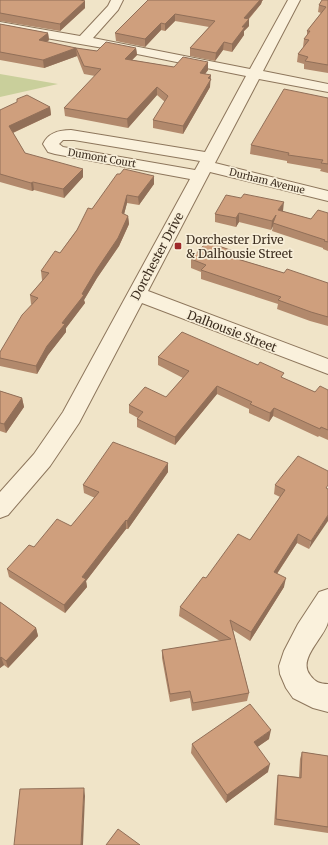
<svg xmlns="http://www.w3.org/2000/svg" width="328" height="845" font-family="Merriweather,serif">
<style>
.green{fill:#c9cf9b}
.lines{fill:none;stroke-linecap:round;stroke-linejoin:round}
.minor-casing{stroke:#8d765c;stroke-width:2}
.minor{fill:#faf1dc;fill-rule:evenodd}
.wall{fill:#b2896c}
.shaded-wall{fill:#916f58}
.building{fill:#cf9f7d;stroke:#916f58}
.poi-dot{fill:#9e2a2b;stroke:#f7eed8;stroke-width:1.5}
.labels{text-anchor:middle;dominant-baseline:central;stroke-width:3.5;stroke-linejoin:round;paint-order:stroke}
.far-street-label{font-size:10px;fill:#3d2e20;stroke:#f7eed8}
.poi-label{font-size:12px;fill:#3d2e20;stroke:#f7eed8;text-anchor:start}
.street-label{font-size:12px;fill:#3d2e20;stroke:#f7eed8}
</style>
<rect width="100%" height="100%" fill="#f0e4c8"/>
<!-- green -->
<path class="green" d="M 0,74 L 58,84 L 0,97 Z"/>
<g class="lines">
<defs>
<path id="minor" d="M 111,0 L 123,0 L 118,10 L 93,38 L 250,69 L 288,0 L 300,0 L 263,71 L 328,84 L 328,92 L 259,79 L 215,163 L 328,191 L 328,201 L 210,172 L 148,291 L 328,359 L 328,374 L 142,303 L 79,423 L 50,466 L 8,515 L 0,518 L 0,492 L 34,454 L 63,412 L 190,179 L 55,154 L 48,152 L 43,144 C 48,133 58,130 71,130 L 205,152 L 246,76 L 132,53 L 0,30 L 0,22 L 80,36 L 108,6 ZM 63,140 L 74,140 L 200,161 L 195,170 L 63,147 L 59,144 Z
M 328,589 C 328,599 328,612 328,622 C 325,637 297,659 310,675 C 315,682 320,684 328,684 L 328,712 L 313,708 L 293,698 L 286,688 L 280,674 L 279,666 L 284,651 L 298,624 L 319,592 Z"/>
</defs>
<!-- minor casing -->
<use href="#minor" class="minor-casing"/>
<!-- minor -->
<use href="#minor" class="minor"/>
</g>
<!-- wall -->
<path class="wall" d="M 0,0 L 85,0 L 84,1 L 85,8 L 60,31 L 0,21 Z
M 148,0 L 263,0 L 262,1 L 261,4 L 249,19 L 249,26 L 244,31 L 244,35 L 232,52 L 223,50 L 215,61 L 190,56 L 190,48 L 209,27 L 175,21 L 165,31 L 161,30 L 145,47 L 116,41 L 115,33 Z
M 328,0 L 328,73 L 304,69 L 304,64 L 297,62 L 298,54 L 304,47 L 303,47 L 304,39 L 307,36 L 307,31 L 321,13 L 318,12 L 319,5 Z
M 0,24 L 48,33 L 49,40 L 47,42 L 76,48 L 97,51 L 136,48 L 137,55 L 132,60 L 174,67 L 208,62 L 208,70 L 205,74 L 210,79 L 210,87 L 183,134 L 153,128 L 153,120 L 165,102 L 157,95 L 128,128 L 65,116 L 64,108 L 95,76 L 84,74 L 77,56 L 44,68 L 0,60 Z
M 328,98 L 328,173 L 320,171 L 321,169 L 287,163 L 287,161 L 250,154 L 251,145 Z
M 50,107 L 51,115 L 13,133 L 25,153 L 83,177 L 64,198 L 34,190 L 32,191 L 0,182 L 0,110 Z
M 120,174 L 154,184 L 139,205 L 127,203 L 124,214 L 128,216 L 129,224 L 119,246 L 97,278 L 84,300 L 85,303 L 66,328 L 66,332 L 48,355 L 37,374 L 0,366 L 0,352 L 32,304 L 31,304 L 30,295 L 43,280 L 42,280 L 41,271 L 60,253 L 92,209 Z
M 241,198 L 283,211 L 282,211 L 311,219 L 328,213 L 328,251 L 323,249 L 323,248 L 272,231 L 273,226 L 271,230 L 239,222 L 236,227 L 215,222 L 215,214 Z
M 239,253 L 238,259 L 284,273 L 328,283 L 328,326 L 310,321 L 277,309 L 278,304 L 201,279 L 201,272 L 191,268 L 191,259 Z
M 158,357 L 283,378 L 315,392 L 328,390 L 328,440 L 319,436 L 318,437 L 273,416 L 269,422 L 249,413 L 249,409 L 217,394 L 175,445 L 137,427 L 137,419 L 138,418 L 129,413 L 129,405 L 166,397 L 183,378 L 158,365 Z
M 0,391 L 22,398 L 24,407 L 6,433 L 0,431 Z
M 328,471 L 309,549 L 297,543 L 277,574 L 284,587 L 250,641 L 233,630 L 249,693 L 247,701 L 192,711 L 190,698 L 170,702 L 162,658 L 162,650 L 220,641 L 179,616 L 180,607 L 206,578 L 250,540 L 280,497 L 274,494 L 275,485 Z
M 168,472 L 128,529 L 126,529 L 86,581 L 87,587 L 65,613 L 9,577 L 7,569 L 34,547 L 71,526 L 95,498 L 84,493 L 83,485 Z
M 0,602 L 36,628 L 38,636 L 8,668 L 4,665 L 0,668 Z
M 269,739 L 257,747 L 268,772 L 226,803 L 191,753 L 192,744 Z
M 302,752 L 328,756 L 328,833 L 274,825 L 277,781 L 278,775 L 299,777 L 300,759 Z"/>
<!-- shaded-wall -->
<path class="shaded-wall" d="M 260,0 L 263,0 L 262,1 L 261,4 L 243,25 L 244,18 Z
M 85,1 L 85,8 L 60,31 L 60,24 Z
M 175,14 L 175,21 L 165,31 L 165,24 Z
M 249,19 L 249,26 L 244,31 L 244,35 L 232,52 L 232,44 L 242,27 Z
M 161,23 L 161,30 L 145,47 L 145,39 Z
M 48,33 L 49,40 L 40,47 L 39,40 Z
M 224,42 L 223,50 L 215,61 L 216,53 Z
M 76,48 L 77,56 L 44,68 L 43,60 Z
M 136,48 L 137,55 L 125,67 L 125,59 Z
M 208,62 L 208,70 L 200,81 L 200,73 Z
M 211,75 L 210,87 L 183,134 L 183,126 L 208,78 Z
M 157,87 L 157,95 L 128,128 L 127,119 Z
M 50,107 L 51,115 L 10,134 L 9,126 Z
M 83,169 L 83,177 L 64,198 L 63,189 Z
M 154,176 L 154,184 L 139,205 L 138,197 Z
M 33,182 L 34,190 L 32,191 L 31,183 Z
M 127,195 L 127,203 L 122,222 L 122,213 Z
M 284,202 L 283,211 L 278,219 L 278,210 Z
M 239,213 L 239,222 L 236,227 L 236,218 Z
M 276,215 L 273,226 L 271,230 L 272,221 Z
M 128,216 L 129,224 L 119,246 L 97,278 L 84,300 L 85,303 L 66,328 L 66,332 L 48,355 L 37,374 L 36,366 L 47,346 L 82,294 Z
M 239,253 L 238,261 L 234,258 Z
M 217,386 L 217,394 L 175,445 L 175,437 Z
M 22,398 L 24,407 L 6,433 L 4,424 Z
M 274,408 L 273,416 L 269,422 L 270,413 Z
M 168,463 L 168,472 L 128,529 L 127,521 Z
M 328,515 L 328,521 L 309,549 L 311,541 Z
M 126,520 L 126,529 L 86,581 L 87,587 L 65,613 L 64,605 L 82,577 Z
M 298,534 L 297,543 L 272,581 L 274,572 Z
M 286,578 L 284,587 L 250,641 L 251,632 Z
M 36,628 L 38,636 L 8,668 L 6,661 Z
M 1,657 L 4,665 L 0,668 L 0,658 Z
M 271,730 L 269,739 L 252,751 L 254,742 Z
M 270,764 L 268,772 L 226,803 L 227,795 Z
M 84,788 L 85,796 L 83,845 L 81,845 Z"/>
<!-- building -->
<path class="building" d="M 0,0 L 80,0 L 85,1 L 60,24 L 0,13 Z
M 148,0 L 260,0 L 244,18 L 249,19 L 242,27 L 245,27 L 232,44 L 224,42 L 216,53 L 190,48 L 215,21 L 175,14 L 165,24 L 161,23 L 145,39 L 115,33 Z
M 322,0 L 328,0 L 328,65 L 305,61 L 308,57 L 298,54 L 309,40 L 304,39 L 310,31 L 307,31 L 326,7 L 319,5 Z
M 0,24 L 48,33 L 39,40 L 76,48 L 43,60 L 0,52 Z
M 106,42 L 136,48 L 125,59 L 174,67 L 183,57 L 208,62 L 200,73 L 211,75 L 208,78 L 211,79 L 183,126 L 153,120 L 168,96 L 157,87 L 127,119 L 64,108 L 101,69 L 84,66 L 76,48 L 97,51 Z
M 284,89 L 328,98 L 328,164 L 321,163 L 323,160 L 288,155 L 289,153 L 251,145 Z
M 27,95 L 50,107 L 9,126 L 25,153 L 83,169 L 63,189 L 33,182 L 31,183 L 0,174 L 0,110 L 17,102 L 17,99 Z
M 124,169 L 154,176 L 138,197 L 127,195 L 122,213 L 128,216 L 118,238 L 97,269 L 82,294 L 84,295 L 62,323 L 65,324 L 47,346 L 36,366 L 0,358 L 0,352 L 22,315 L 38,298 L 30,295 L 49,273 L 41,271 L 55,251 L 60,253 L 77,230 L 88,208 L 92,209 L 117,174 L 120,174 Z
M 244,194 L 284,202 L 278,210 L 311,219 L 318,210 L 328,213 L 328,242 L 324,241 L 325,240 L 273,223 L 276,215 L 272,221 L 239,213 L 236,218 L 215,214 L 226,195 L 241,198 Z
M 207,242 L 239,253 L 234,258 L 284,273 L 287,269 L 328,283 L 328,317 L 311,312 L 278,300 L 281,297 L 201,270 L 206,265 L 191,259 Z
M 182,332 L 228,352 L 258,365 L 260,362 L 284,373 L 281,377 L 315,392 L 320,386 L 328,390 L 328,430 L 321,427 L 320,429 L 274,408 L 270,413 L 250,404 L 252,402 L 217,386 L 175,437 L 137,419 L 143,412 L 129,405 L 145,387 L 166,397 L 189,371 L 158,357 Z
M 0,391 L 22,398 L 4,424 L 0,423 Z
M 113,442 L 168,463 L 127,521 L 126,520 L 82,577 L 86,579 L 64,605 L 7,569 L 29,545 L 34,547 L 57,519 L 71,526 L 99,492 L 83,485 Z
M 298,456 L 328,471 L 328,485 L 326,488 L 328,489 L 328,515 L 311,541 L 298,534 L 274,572 L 286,578 L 251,632 L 230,620 L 249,693 L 193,703 L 190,691 L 170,694 L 162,650 L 231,639 L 180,607 L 203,577 L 206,578 L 238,534 L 250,540 L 285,490 L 275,485 Z
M 0,602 L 36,628 L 6,661 L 1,657 L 0,658 Z
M 250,704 L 271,730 L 254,742 L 270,764 L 227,795 L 192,744 Z
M 302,752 L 328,756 L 328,827 L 276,819 L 278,775 L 301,778 Z
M 84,788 L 81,845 L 14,845 L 20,789 Z
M 118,829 L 140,845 L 106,845 Z"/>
<!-- markers -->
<rect class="poi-dot" x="174" y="242" width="8" height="8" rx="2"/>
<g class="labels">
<!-- far-street labels -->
<g class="far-street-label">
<text transform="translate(102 158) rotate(10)">Dumont Court</text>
<text transform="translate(267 181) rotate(14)">Durham Avenue</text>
</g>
<!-- poi labels -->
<g class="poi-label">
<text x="186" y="239">Dorchester Drive<tspan x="186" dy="14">&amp; Dalhousie Street</tspan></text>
</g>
<!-- street labels -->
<g class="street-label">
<text transform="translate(157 256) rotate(-62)">Dorchester Drive</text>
<text transform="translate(232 331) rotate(21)">Dalhousie Street</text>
</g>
</g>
</svg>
